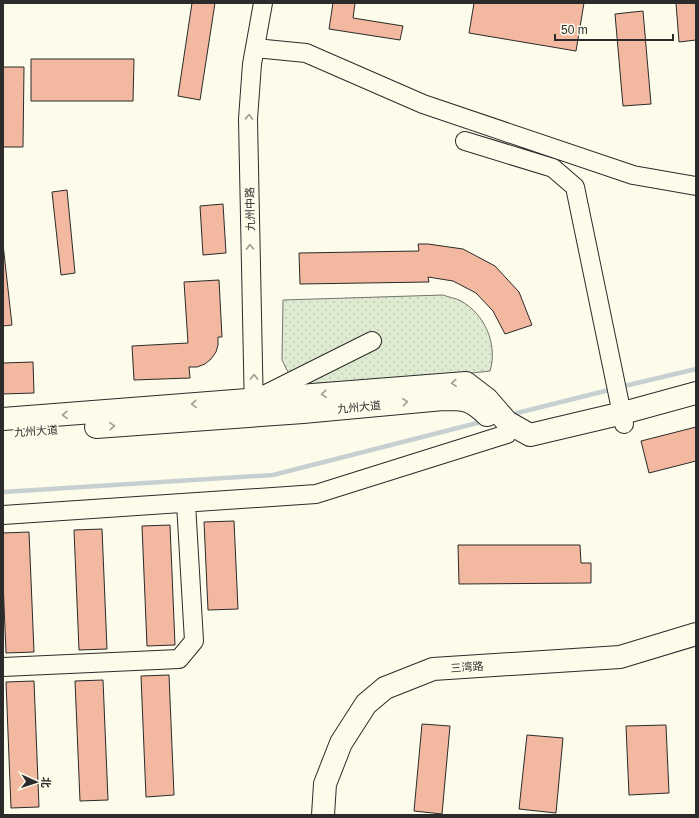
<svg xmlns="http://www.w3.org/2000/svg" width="699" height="818" font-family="Arial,'Noto Sans SC',sans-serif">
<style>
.grass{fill:url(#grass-dots);stroke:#74746e}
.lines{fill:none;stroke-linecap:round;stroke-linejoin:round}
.stream{stroke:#c7d0d0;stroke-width:4.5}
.building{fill:#f2b8a0;stroke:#2b2b2b}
.minor-casing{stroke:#2b2b2b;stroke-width:20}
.major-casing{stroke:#2b2b2b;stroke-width:24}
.minor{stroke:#fdfbea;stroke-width:18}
.major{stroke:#fdfbea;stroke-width:22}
.oneway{stroke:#9e9d94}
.labels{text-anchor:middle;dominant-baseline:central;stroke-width:3;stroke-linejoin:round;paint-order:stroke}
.street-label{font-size:11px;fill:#2b2b2b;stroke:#fdfbea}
</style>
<defs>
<pattern id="grass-dots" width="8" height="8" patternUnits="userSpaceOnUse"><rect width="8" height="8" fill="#deebd1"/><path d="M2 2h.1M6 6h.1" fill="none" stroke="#bfcab4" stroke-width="1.8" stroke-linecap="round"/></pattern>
</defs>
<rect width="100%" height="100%" fill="#fdfbea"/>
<!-- grass -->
<path class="grass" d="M 443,295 C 448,297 455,298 461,301 C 485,314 498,345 490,371 L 319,390 L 296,381 L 288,372 L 282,360 L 283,300 Z"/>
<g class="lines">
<!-- stream -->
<path class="stream" d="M 620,387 L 696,369
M 509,415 L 613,389
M 3,492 L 273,475 L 485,421"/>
</g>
<!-- building -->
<path class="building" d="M 192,3 L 215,3 L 200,100 L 178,96 Z
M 333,3 L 355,3 L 353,18 L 403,26 L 400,40 L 329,29 Z
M 474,3 L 584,3 L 576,51 L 469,33 Z
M 676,3 L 696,3 L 696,40 L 679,42 Z
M 643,11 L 651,104 L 623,106 L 615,14 Z
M 31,59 L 134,59 L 133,101 L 31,101 Z
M 3,67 L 24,67 L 23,147 L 3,147 Z
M 67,190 L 75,273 L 61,275 L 52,192 Z
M 223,204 L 226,253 L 203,255 L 200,206 Z
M 3,244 L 12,325 L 3,326 Z
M 418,244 L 428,244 L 463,249 L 495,266 L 519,292 L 532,325 L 505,334 L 493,311 L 476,293 L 453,281 L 428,277 L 429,282 L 300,284 L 299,253 L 419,251 Z
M 219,280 L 222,337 L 218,337 L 218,345 L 216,352 L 211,359 L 205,364 L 197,367 L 189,367 L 190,378 L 134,380 L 132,346 L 188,343 L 184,282 Z
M 33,362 L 34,393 L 3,394 L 3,363 Z
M 696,427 L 696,461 L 649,473 L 641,441 Z
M 234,521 L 238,609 L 208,610 L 204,522 Z
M 170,525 L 175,645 L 147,646 L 142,526 Z
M 102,529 L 107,649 L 79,650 L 74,530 Z
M 29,532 L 34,652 L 6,653 L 3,581 L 3,533 Z
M 458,545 L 580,545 L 581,563 L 591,563 L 591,583 L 459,584 Z
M 169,675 L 174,795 L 146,797 L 141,676 Z
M 103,680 L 108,800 L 80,801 L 75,681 Z
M 34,681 L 39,807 L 11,808 L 6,682 Z
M 422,724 L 450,726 L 442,814 L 414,811 Z
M 666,725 L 669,793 L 629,795 L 626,726 Z
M 527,735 L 563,738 L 556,813 L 519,809 Z"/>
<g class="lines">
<defs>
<path id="minor" d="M 255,48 L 306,53 L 423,104 L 633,175 L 696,186
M 465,141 L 553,168 L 575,187 L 624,424
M 260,397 L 372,341
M 254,413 L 248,119 L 252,64 L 263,3
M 3,515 L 316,494 L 507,434
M 3,667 L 179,659 L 194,641 L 186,503"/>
<path id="major" d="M 3,419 L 466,383 L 487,399 L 507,422 L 530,435 L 623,413 L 696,393
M 96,427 L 303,412 L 443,399 C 465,399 471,399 487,415
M 323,815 L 325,784 L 341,743 L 366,704 L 385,688 L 433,669 L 620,657 L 696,634"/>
</defs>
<!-- minor casing -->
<use href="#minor" class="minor-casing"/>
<!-- major casing -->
<use href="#major" class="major-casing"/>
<!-- minor -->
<use href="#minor" class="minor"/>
<!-- major -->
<use href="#major" class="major"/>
</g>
<!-- one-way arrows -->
<defs><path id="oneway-chevron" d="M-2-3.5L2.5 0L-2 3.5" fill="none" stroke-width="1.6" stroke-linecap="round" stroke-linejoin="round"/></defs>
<g class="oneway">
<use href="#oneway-chevron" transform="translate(249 117) rotate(-88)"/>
<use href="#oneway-chevron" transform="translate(250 247) rotate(-91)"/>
<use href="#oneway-chevron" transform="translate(254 377) rotate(-91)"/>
<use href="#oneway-chevron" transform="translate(454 383) rotate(177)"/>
<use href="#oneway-chevron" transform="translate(324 394) rotate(175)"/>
<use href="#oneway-chevron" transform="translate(405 402) rotate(-5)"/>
<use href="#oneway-chevron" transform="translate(194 404) rotate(176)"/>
<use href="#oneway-chevron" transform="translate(65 415) rotate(176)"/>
<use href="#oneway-chevron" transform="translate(112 426) rotate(-4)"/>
</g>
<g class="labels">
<!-- street labels -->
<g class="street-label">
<text transform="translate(250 209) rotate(-91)">九州中路</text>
<text transform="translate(359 407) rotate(-5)">九州大道</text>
<text transform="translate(36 431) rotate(-4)">九州大道</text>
<text transform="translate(467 667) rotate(-4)">三湾路</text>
</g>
</g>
<!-- border -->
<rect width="699" height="818" fill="none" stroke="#2b2b2b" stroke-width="8"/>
<!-- north arrow -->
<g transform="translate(36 782) rotate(93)" stroke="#fdfbea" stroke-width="3" paint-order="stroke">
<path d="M0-3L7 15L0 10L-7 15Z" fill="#2b2b2b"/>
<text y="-6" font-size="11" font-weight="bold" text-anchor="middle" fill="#2b2b2b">北</text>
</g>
<!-- scale -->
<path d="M555 34v6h118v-6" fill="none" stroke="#2b2b2b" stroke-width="2"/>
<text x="561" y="34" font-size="12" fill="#2b2b2b" stroke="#fdfbea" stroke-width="3" paint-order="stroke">50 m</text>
</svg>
